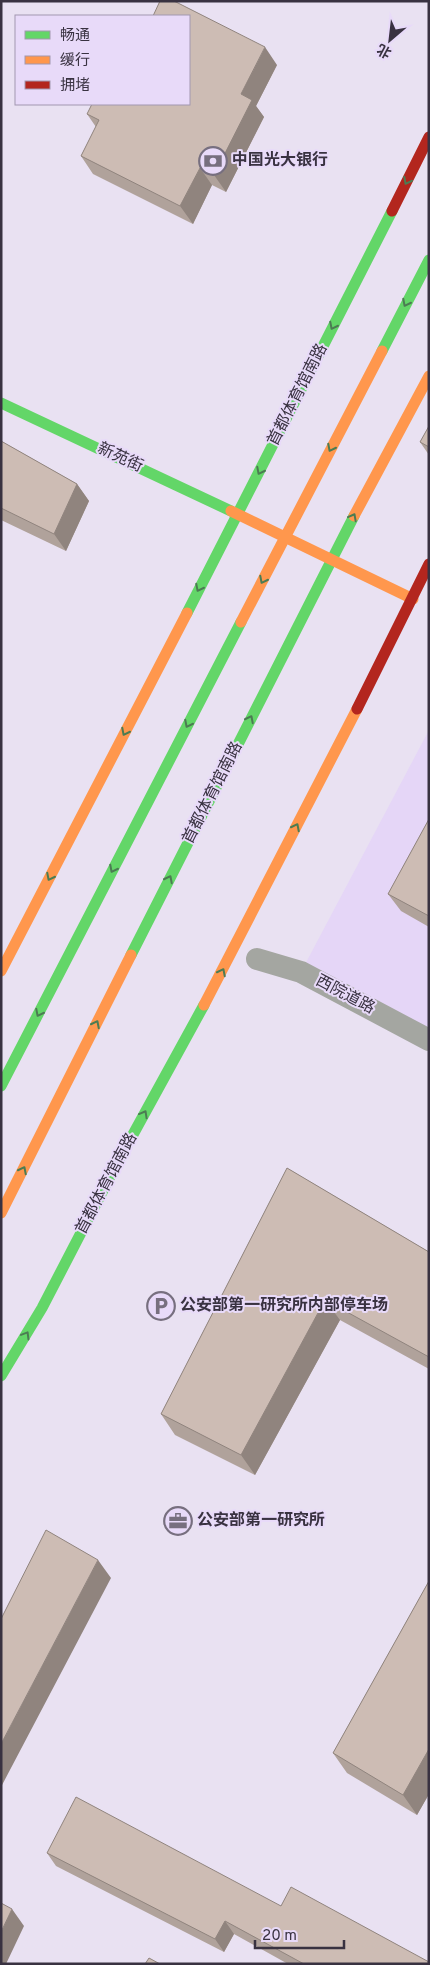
<svg xmlns="http://www.w3.org/2000/svg" width="430" height="1965" font-family="Overpass,'Noto Sans SC',sans-serif">
<style>
.built{fill:#e5d6f7}
.lines{fill:none;stroke-linecap:round;stroke-linejoin:round}
.street{stroke:#a4a6a1;stroke-width:22}
.fast{stroke:#63d668;stroke-width:11}
.slow{stroke:#ff974d;stroke-width:11}
.jam{stroke:#b3261e;stroke-width:11}
.wall{fill:#b0a29b}
.shaded-wall{fill:#90847e}
.building{fill:#cdbcb4;stroke:#90847e}
.oneway{stroke:#4c7c53}
.labels{text-anchor:middle;dominant-baseline:central;stroke-width:4;stroke-linejoin:round;paint-order:stroke}
.poi-label{font-size:16px;font-weight:bold;fill:#393241;stroke:#e8daf9;text-anchor:start}
.street-label{font-size:16px;fill:#393241;stroke:#e8daf9}
</style>
<rect width="100%" height="100%" fill="#e9e1f2"/>
<!-- built -->
<path class="built" d="M 429,730 L 429,1039 L 301,972 Z"/>
<g class="lines">
<!-- street -->
<path class="street" d="M 257,959 L 301,972 L 429,1040"/>
<!-- fast -->
<path class="fast" d="M 382,351 L 429,260
M 1,403 L 231,511
M 187,613 L 392,211
M 131,955 L 354,516
M 1,1086 L 241,622
M 1,1376 L 42,1308 L 113,1171 L 204,1005"/>
<!-- slow -->
<path class="slow" d="M 231,511 L 413,599
M 354,516 L 429,376
M 241,622 L 382,351
M 1,971 L 187,613
M 204,1005 L 357,709
M 1,1213 L 131,955"/>
<!-- jam -->
<path class="jam" d="M 392,211 L 429,137
M 357,709 L 429,564"/>
</g>
<!-- wall -->
<path class="wall" d="M 277,65 L 256,106 L 264,117 L 226,192 L 212,185 L 193,224 L 93,174 L 81,156 L 96,127 L 87,114 Z
M 429,426 L 429,455 L 420,442 Z
M 1,441 L 77,484 L 89,501 L 66,551 L 1,520 Z
M 429,819 L 429,927 L 401,911 L 388,894 Z
M 287,1168 L 429,1252 L 429,1369 L 340,1320 L 255,1475 L 175,1435 L 161,1414 Z
M 429,1581 L 429,1794 L 417,1815 L 347,1773 L 333,1753 Z
M 47,1853 L 281,1906 L 429,1964 L 288,1964 L 234,1934 L 224,1952 L 56,1866 Z"/>
<!-- shaded-wall -->
<path class="shaded-wall" d="M 265,47 L 277,65 L 256,106 L 264,117 L 226,192 L 214,175 L 241,94 Z
M 200,168 L 212,185 L 193,224 L 180,206 Z
M 77,484 L 89,501 L 66,551 L 54,534 Z
M 325,1300 L 340,1320 L 255,1475 L 241,1455 Z
M 98,1560 L 111,1578 L 1,1787 L 1,1744 Z
M 429,1749 L 429,1794 L 417,1815 L 403,1795 Z
M 12,1909 L 24,1926 L 6,1964 L 1,1964 L 1,1932 Z
M 225,1921 L 234,1934 L 224,1952 L 215,1939 Z"/>
<!-- building -->
<path class="building" d="M 160,1 L 174,1 L 265,47 L 241,94 L 252,100 L 214,175 L 200,168 L 180,206 L 81,156 L 99,120 L 87,114 L 92,104 L 189,104 L 189,16 L 153,16 Z
M 429,426 L 429,447 L 420,442 Z
M 1,441 L 77,484 L 54,534 L 1,508 Z
M 429,819 L 429,916 L 388,894 Z
M 287,1168 L 429,1252 L 429,1357 L 325,1300 L 241,1455 L 161,1414 Z
M 46,1530 L 98,1560 L 1,1744 L 1,1619 Z
M 429,1581 L 429,1749 L 403,1795 L 333,1753 Z
M 76,1797 L 281,1906 L 291,1887 L 429,1962 L 429,1964 L 304,1964 L 225,1921 L 215,1939 L 47,1853 Z
M 1,1903 L 12,1909 L 1,1932 Z
M 149,1958 L 160,1964 L 145,1964 Z"/>
<!-- one-way arrows -->
<defs><path id="oneway-chevron" d="M-2-3.5L2.5 0L-2 3.5" fill="none" stroke-width="1.6" stroke-linecap="round" stroke-linejoin="round" transform="scale(1.25)"/></defs>
<g class="oneway">
<use href="#oneway-chevron" transform="translate(407 181) rotate(117)"/>
<use href="#oneway-chevron" transform="translate(406 303) rotate(117)"/>
<use href="#oneway-chevron" transform="translate(333 326) rotate(117)"/>
<use href="#oneway-chevron" transform="translate(331 448) rotate(117)"/>
<use href="#oneway-chevron" transform="translate(260 471) rotate(117)"/>
<use href="#oneway-chevron" transform="translate(353 517) rotate(-62)"/>
<use href="#oneway-chevron" transform="translate(263 580) rotate(117)"/>
<use href="#oneway-chevron" transform="translate(199 588) rotate(117)"/>
<use href="#oneway-chevron" transform="translate(250 719) rotate(-63)"/>
<use href="#oneway-chevron" transform="translate(188 724) rotate(117)"/>
<use href="#oneway-chevron" transform="translate(125 732) rotate(117)"/>
<use href="#oneway-chevron" transform="translate(296 827) rotate(-63)"/>
<use href="#oneway-chevron" transform="translate(113 869) rotate(117)"/>
<use href="#oneway-chevron" transform="translate(50 877) rotate(117)"/>
<use href="#oneway-chevron" transform="translate(169 879) rotate(-63)"/>
<use href="#oneway-chevron" transform="translate(222 972) rotate(-63)"/>
<use href="#oneway-chevron" transform="translate(39 1013) rotate(117)"/>
<use href="#oneway-chevron" transform="translate(96 1024) rotate(-63)"/>
<use href="#oneway-chevron" transform="translate(144 1114) rotate(-61)"/>
<use href="#oneway-chevron" transform="translate(23 1170) rotate(-63)"/>
<use href="#oneway-chevron" transform="translate(26 1335) rotate(-59)"/>
</g>
<!-- icons -->
<defs>
<symbol id="bank-ring" viewBox="-11 -11 22 22"><circle r="9.5" fill="#e8daf9" stroke="#776f7f" stroke-width="1.5"/><path d="M-6-4H6V4H-6ZM0-2.3a2.3 2.3 0 1 0 0 4.6a2.3 2.3 0 1 0 0-4.6Z" fill="#776f7f"/></symbol>
<symbol id="parking-ring" viewBox="-11 -11 22 22"><circle r="9.5" fill="#e8daf9" stroke="#776f7f" stroke-width="1.5"/><path d="M-3.5-5.5H1a3.5 3.5 0 0 1 0 7H-1V5.5H-3.5ZM-1-3.4V-.6H.8a1.4 1.4 0 0 0 0-2.8Z" fill="#776f7f"/></symbol>
<symbol id="office-ring" viewBox="-11 -11 22 22"><circle r="9.5" fill="#e8daf9" stroke="#776f7f" stroke-width="1.5"/><path d="M-6-3h4V-5.5h4V-3h4V5H-6ZM-1-4.5V-3h2v-1.5ZM-6 0V1H6V0Z" fill="#776f7f"/></symbol>
</defs>
<g fill-rule="evenodd">
<use href="#bank-ring" x="197" y="145" width="32" height="32"/>
<use href="#parking-ring" x="145" y="1290" width="32" height="32"/>
<use href="#office-ring" x="162" y="1505" width="32" height="32"/>
</g>
<g class="labels">
<!-- poi labels -->
<g class="poi-label">
<text x="232" y="161">中国光大银行</text>
<text x="180" y="1306">公安部第一研究所内部停车场</text>
<text x="197" y="1521">公安部第一研究所</text>
</g>
<!-- street labels -->
<g class="street-label">
<text transform="translate(298 395) rotate(-63)">首都体育馆南路</text>
<text transform="translate(120 458) rotate(25)">新苑街</text>
<text transform="translate(213 793) rotate(-63)">首都体育馆南路</text>
<text transform="translate(345 995) rotate(28)">西院道路</text>
<text transform="translate(107 1184) rotate(-62)">首都体育馆南路</text>
</g>
</g>
<!-- border -->
<rect width="430" height="1965" fill="none" stroke="#393241" stroke-width="5"/>
<!-- legend -->
<rect x="15" y="15" width="175" height="90" fill="#e8daf9" stroke="#a297af"/>
<rect x="25" y="31" width="25" height="8" fill="#63d668" stroke="#a297af"/>
<text x="60" y="40" font-size="15" fill="#393241">畅通</text>
<rect x="25" y="56" width="25" height="8" fill="#ff974d" stroke="#a297af"/>
<text x="60" y="65" font-size="15" fill="#393241">缓行</text>
<rect x="25" y="81" width="25" height="8" fill="#b3261e" stroke="#a297af"/>
<text x="60" y="90" font-size="15" fill="#393241">拥堵</text>
<!-- north arrow -->
<g transform="translate(390 40) rotate(208)" stroke="#e8daf9" stroke-width="4" paint-order="stroke">
<path d="M0-4L9 19L0 12L-9 19Z" fill="#393241"/>
<text y="-8" font-size="14" font-weight="bold" text-anchor="middle" fill="#393241">北</text>
</g>
<!-- scale -->
<path d="M255 1940v8h89v-8" fill="none" stroke="#393241" stroke-width="2.5"/>
<text x="262" y="1940" font-size="15" fill="#393241" stroke="#e8daf9" stroke-width="4" paint-order="stroke">20 m</text>
</svg>
